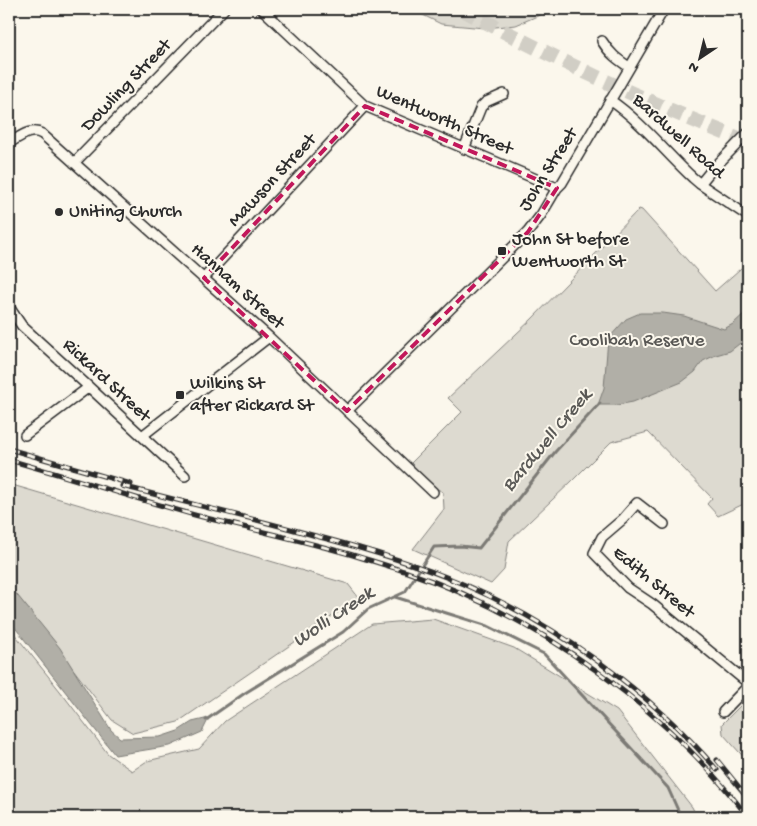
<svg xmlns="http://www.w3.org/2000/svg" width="757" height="826" font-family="'Gochi Hand',sans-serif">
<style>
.green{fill:#dddad0;stroke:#84827e}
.water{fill:#b1afa7;stroke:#7b7a75}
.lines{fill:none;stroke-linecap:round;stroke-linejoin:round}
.stream{stroke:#7b7a75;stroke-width:3}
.motorway-tunnel{stroke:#d1cec5;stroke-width:15;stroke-dasharray:15 8;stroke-linecap:butt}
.minor-casing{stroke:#2b2b2b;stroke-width:12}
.minor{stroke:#fbf7ec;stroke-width:9}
.rail-casing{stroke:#2b2b2b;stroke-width:5}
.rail{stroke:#fbf7ec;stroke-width:3;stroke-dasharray:9;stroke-linecap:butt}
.marked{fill:none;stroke:#c2185b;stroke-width:4;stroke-dasharray:10 6;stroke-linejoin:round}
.poi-dot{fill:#2b2b2b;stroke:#fbf7ec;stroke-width:2}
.labels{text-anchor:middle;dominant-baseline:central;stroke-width:4;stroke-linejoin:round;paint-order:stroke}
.street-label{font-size:19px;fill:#2b2b2b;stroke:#fbf7ec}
.poi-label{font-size:19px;fill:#2b2b2b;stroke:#fbf7ec;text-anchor:start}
.park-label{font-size:19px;fill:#585754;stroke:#fbf7ec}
.water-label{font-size:20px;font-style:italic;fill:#5a5956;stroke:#fbf7ec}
</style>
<rect width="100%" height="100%" fill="#fbf7ec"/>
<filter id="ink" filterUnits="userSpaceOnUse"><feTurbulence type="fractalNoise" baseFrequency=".02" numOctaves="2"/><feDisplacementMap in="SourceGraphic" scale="10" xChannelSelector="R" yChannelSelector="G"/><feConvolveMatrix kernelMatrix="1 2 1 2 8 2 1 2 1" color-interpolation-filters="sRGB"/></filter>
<g filter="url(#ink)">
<!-- green -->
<path class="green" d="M 417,9 L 554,9 L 516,25 L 485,28 L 441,24 L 419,13 Z
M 639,209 L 642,210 L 715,291 L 748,262 L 748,502 L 718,516 L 707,504 L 712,498 L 648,432 L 611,442 L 572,481 L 509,541 L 504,570 L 491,584 L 413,549 L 444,509 L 443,492 C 429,485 417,477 411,463 L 462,412 L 448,398 L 532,319 Z
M 9,484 L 348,584 L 359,598 L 178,722 L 133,733 L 112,720 L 9,585 Z
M 433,619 L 514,648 L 617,711 L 692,807 L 697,817 L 9,817 L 9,627 L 60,691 L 108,754 L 132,771 L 147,761 L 199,749 L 225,721 L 372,624 Z
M 748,698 L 748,762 L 723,734 L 722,724 Z"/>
<!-- water -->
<path class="water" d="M 748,310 L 748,337 L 730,351 L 716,355 L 703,361 L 695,372 L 682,382 L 633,402 L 617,405 L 598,405 L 604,388 L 608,339 L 626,319 L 640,313 L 663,313 L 684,316 L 724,329 L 733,324 Z
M 9,585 L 60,648 L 111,730 L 120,738 L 160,737 L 178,731 L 192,722 L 209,718 L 202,732 L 170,746 L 115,755 L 9,620 Z"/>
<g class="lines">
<!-- stream -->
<path class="stream" d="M 395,597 L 488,626 L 544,654 L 668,788 L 681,817
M 206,720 L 245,693 L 343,632 L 368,609 L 405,592 L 434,547 L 460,546 L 479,548 L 555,452 L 600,403"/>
<!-- motorway-tunnel -->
<path class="motorway-tunnel" d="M 462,9 C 554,59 650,104 748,142"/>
<defs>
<path id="minor" d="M 262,9 L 365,106 L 557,188
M 602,41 C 610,54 617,59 629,67
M 610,100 C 641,121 665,152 693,178 L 700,184 L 748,216
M 9,143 C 19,138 30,127 42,134 L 269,337 L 433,492
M 464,149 L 481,107 L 486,102 L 504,94
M 74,163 L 224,9
M 700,184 L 709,173 L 748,133
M 204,278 L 365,106
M 9,307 L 22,326 L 89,387 L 185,476
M 347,411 L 528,232 L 541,215 L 557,188 L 562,183 L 664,9
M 25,435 L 89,387
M 142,436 L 269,337
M 664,524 L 637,503 L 623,519 L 602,537 L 594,553 L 628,588 L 652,604 L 748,683
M 723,712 L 748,686"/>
</defs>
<!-- minor casing -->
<use href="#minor" class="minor-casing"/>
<!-- minor -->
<use href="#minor" class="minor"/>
<defs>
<path id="rail" d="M 9,449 L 131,484
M 9,460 C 70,477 130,497 191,514 C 241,527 292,538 342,552 C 364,558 385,565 407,572 C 538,616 664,707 748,817
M 122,486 C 187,503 252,518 316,536 C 366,549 416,564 463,584 C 556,624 652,693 717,770
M 717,760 L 748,798"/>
</defs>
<!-- rail casing -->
<use href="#rail" class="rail-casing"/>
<!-- rail -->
<use href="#rail" class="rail"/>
</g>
</g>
<!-- marked area -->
<path class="marked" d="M 365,106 L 557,188 L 528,232 L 347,411 L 204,278 Z"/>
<!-- markers -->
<g class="poi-dot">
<circle cx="59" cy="212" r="5"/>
<rect x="497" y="246" width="10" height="10" rx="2.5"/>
<rect x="175" y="390" width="10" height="10" rx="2.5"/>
</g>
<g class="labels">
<!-- street labels -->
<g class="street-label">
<text transform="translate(127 86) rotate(-46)">Dowling Street</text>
<text transform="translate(444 121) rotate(24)">Wentworth Street</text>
<text transform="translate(678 137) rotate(42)">Bardwell Road</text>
<text transform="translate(549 170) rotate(-58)">John Street</text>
<text transform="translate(273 181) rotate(-47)">Mawson Street</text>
<text transform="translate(237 287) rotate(42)">Hannam Street</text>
<text transform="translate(106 381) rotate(43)">Rickard Street</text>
<text transform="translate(653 583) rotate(40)">Edith Street</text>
</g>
<!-- poi labels -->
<g class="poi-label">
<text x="69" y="212">Uniting Church</text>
<text x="512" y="240">John St before<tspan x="512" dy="22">Wentworth St</tspan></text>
<text x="190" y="384">Wilkins St<tspan x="190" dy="22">after Rickard St</tspan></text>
</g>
<!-- park labels -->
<g class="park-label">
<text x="637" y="341">Coolibah Reserve</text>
</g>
<!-- water labels -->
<g class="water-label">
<text transform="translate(548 441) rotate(-50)">Bardwell Creek</text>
<text transform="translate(334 618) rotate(-34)">Wolli Creek</text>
</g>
</g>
<!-- margin -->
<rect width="757" height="826" fill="none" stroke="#fbf7ec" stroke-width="30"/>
<rect x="15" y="15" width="727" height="796" fill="none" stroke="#2b2b2b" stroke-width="2" filter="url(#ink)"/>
<!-- north arrow -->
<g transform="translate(700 58) rotate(215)" stroke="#fbf7ec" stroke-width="4" paint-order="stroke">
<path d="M0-4L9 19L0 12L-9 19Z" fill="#2b2b2b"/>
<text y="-8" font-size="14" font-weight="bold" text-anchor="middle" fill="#2b2b2b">N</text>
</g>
</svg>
